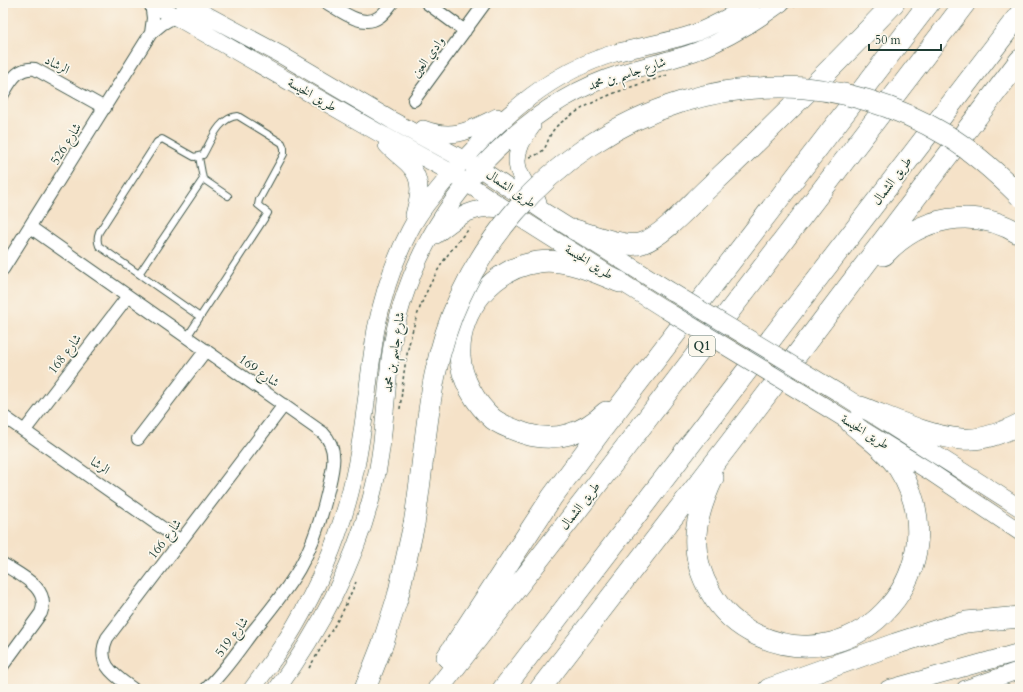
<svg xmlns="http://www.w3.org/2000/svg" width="1023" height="692" font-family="Cardo,Amiri,serif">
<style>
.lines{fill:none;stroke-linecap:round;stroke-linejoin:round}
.service-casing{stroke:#3f564a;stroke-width:8}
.minor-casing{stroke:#3f564a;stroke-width:14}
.secondary-casing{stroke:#3f564a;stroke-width:18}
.motorway-casing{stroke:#3f564a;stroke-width:22}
.path{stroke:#3f564a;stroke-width:1.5;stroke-dasharray:3 3;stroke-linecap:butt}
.service{stroke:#fff;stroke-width:6}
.minor{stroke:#fff;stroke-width:12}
.secondary{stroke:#fff;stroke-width:17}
.motorway{stroke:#fff;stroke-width:21}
.secondary-bridge-casing{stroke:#3f564a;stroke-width:18;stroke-linecap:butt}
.motorway-bridge-casing{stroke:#3f564a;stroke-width:22;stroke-linecap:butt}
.secondary-bridge{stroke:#fff;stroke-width:17}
.motorway-bridge{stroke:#fff;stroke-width:21}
.labels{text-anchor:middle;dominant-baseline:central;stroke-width:3.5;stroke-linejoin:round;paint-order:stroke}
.shield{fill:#fbf7ec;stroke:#61756b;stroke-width:1}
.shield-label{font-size:12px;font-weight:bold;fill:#1f3d34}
.street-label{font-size:13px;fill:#1f3d34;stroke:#fbf7ec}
</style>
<rect width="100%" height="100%" fill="#fbf7ec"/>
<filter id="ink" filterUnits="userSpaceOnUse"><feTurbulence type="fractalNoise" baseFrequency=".025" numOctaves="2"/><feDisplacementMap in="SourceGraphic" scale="8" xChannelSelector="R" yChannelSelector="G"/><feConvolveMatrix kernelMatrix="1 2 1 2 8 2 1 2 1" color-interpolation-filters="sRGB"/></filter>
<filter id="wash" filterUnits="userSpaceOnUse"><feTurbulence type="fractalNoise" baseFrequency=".012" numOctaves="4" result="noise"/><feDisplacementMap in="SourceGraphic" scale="16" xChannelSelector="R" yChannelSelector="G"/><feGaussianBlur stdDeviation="0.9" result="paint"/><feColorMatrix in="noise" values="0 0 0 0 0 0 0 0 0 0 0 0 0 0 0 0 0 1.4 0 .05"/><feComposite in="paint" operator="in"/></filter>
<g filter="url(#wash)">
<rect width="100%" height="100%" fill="#f5e2c8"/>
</g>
<g filter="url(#ink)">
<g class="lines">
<defs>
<path id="service" d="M 203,179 L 228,196
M 139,274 L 203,179 L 199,157
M 187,337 L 268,213 L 258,205 L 259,200 L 284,154 L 284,148 L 282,143 L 238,116 C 219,117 211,141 203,155 L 194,157 L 162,139 L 157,142 L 99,232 C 97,237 97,241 99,246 L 200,317"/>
<path id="minor" d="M 151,3 L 153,18 L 151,33
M 327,3 C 341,11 363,29 379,17 C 384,14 388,8 392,3
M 427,3 L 465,31
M 3,94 C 11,81 17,67 35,69 L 105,108
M 414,100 L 485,3
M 30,227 L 323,433 C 339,449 333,469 328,490 C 322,517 313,545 299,569 C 285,593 267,614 250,635 C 236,654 223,673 206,689
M 3,269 L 151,33 L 162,24 L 176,16
M 3,416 L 181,541
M 25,430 L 128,296
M 138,439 L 206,350
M 3,564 C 20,575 51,588 41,613 L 3,665
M 133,689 C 114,675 95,664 107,638 L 284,405"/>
<path id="secondary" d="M 152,3 L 379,133 L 452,173 L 507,210 L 664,309
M 184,3 L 283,56 L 393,121 L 479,168 L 546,213 L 672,292
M 532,126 C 507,158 516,173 538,202
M 423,129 C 454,141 470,130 497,117
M 387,145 C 393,152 401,157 408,164 C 424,179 419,197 414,215
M 436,235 C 459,216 475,203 507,210
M 839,393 L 1020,508
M 829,409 L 929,471 L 1020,532
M 252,689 C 267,668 283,647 296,624 C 320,583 338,539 350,493 C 364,439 367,384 376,329 C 383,295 394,260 410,230 C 421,209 436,192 451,174 C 475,146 501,120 530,97 C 555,78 585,62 615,53 C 642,46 669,42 695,33 C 716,25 734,14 752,3
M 277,689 C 321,628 355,564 373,491 C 384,448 385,403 390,359 C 401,274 444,197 508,140 C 540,111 580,86 622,73 C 647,65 673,60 697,51 C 727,39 755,22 781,3
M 888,689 L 1020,652
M 965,689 L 1020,670"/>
<path id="motorway" d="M 575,230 C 591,235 627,249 642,243 C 663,236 690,205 707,189 C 771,129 833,67 894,3
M 884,255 C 920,216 974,206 1020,234
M 861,407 C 893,419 927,436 961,439 C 982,441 1002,433 1020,424
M 606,412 C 584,433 556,443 526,434 C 515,430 502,426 493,419 C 476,404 461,379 460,356 C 458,310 493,268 538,262 C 566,258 594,272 620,282
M 713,478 C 694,519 687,552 711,593 C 722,612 738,626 757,635 C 861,683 960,565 899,469 C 887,451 867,437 851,423
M 447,657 L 552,497 L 600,432 L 929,3
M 365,689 L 383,643 L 398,596 L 414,524
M 438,689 L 595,487 L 965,3
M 503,689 L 1020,14
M 540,689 L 730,443 L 1020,60
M 769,689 L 895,644 L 941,629 L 966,622 L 1020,617"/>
</defs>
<!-- service casing -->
<use href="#service" class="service-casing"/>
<!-- minor casing -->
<use href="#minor" class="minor-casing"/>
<!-- secondary casing -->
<use href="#secondary" class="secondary-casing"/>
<!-- motorway casing -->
<use href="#motorway" class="motorway-casing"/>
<!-- path -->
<path class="path" d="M 794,7 L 800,3
M 530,157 C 551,151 544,141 555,128 C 558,124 565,120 569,117 C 598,96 634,86 668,75
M 400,409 C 402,392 403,376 406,360 C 414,311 435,264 470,228
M 309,668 L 342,613 L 356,582
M 863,689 L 875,686"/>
<!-- service -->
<use href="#service" class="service"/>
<!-- minor -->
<use href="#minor" class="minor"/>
<!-- secondary -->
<use href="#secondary" class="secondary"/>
<!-- motorway -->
<use href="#motorway" class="motorway"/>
<defs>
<path id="secondary-bridge" d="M 672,292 L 839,393
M 664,309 L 829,409"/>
<path id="motorway-bridge" d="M 414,524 C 427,447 426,369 460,297 C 517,173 643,86 782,87 C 838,87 898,106 946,135 C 974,152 997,173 1020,196"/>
</defs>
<!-- secondary-bridge casing -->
<use href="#secondary-bridge" class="secondary-bridge-casing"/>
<!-- motorway-bridge casing -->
<use href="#motorway-bridge" class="motorway-bridge-casing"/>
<!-- secondary-bridge -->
<use href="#secondary-bridge" class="secondary-bridge"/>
<!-- motorway-bridge -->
<use href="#motorway-bridge" class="motorway-bridge"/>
</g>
</g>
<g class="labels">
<!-- shield labels -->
<rect class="shield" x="689" y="336" width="26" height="20" rx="3"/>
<g class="shield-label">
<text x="702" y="346">Q1</text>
</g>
<!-- street labels -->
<g class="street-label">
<text transform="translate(428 57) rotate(-54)">وادي العين</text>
<text transform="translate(57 65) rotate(28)">الرشاد</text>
<text transform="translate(627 74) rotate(-18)">شارع جاسم بن محمد</text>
<text transform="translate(312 95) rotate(30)">طريق الخيسة</text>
<text transform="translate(66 144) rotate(-58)">شارع 526</text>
<text transform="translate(892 181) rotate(-53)">طريق الشمال</text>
<text transform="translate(511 189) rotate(34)">طريق الشمال</text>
<text transform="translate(589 262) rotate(32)">طريق الخيسة</text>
<text transform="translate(394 352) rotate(-81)">شارع جاسم بن محمد</text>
<text transform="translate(65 354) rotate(-53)">شارع 168</text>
<text transform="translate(259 371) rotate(35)">شارع 169</text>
<text transform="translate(865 432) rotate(32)">طريق الخيسة</text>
<text transform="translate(100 466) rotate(35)">الرشا</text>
<text transform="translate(580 506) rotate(-52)">طريق الشمال</text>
<text transform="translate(165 539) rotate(-53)">شارع 166</text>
<text transform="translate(232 637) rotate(-53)">شارع 519</text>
</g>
</g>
<!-- margin -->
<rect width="1023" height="692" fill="none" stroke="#fbf7ec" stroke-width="16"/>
<!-- scale -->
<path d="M869 44v6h72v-6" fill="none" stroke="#1f3d34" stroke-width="2"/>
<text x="875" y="44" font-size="12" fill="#1f3d34" stroke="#fbf7ec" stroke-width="3" paint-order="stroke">50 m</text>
</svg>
